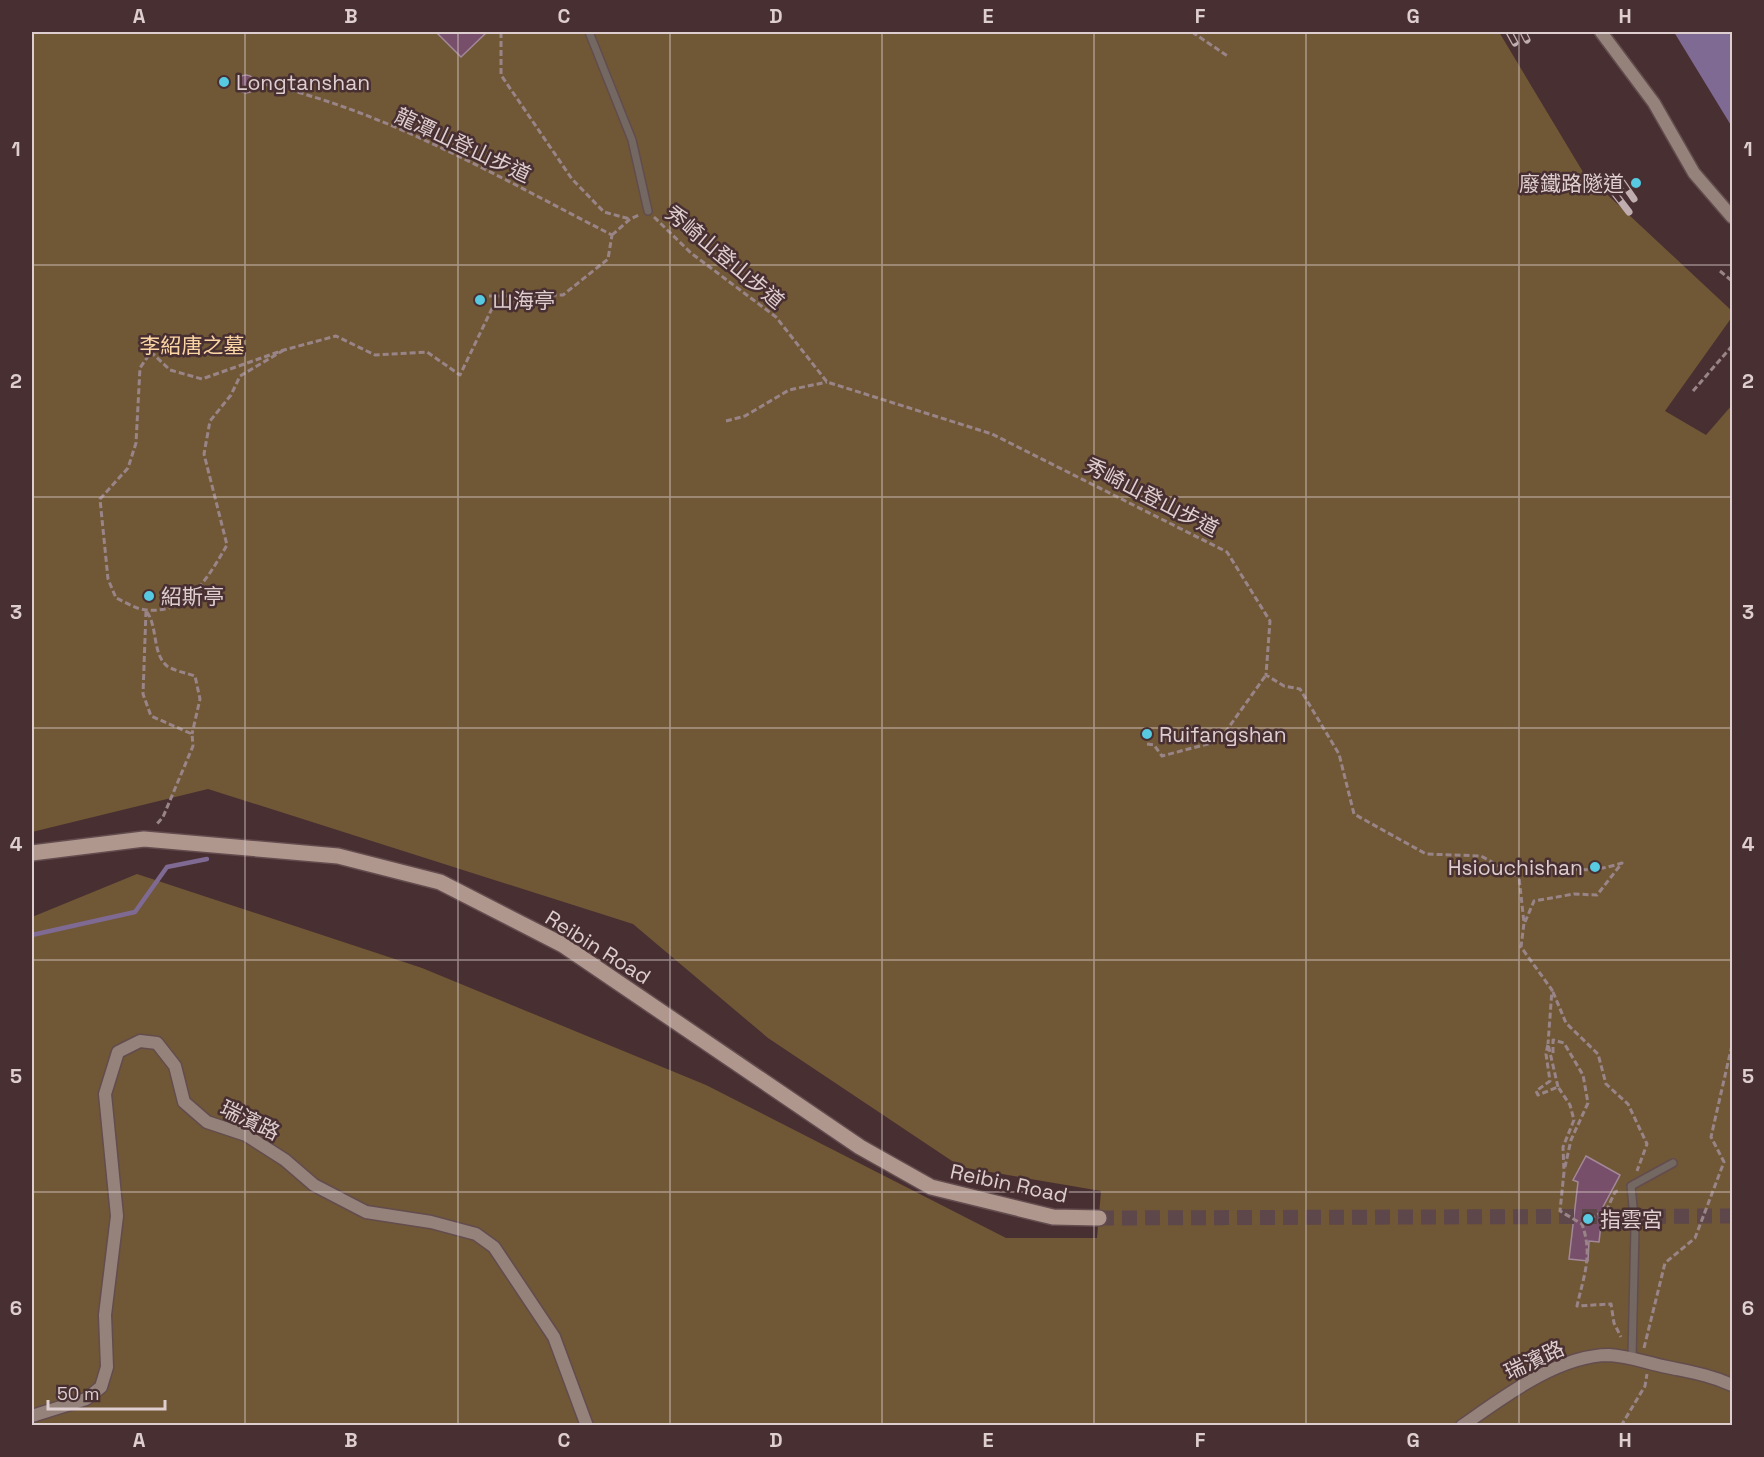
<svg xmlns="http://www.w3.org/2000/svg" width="1764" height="1457" font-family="'Space Grotesk','Noto Sans TC',sans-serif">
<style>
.green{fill:#705736}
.water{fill:#7f6a93}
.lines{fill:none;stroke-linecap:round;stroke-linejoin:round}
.stream{stroke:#7f6a93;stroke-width:4.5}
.building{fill:#774f6a;stroke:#a28999;stroke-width:1.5}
.primary-tunnel{stroke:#5e474a;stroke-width:15;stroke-dasharray:15 8;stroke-linecap:butt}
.lane-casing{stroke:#634c4e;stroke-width:10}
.secondary-casing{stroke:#634c4e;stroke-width:15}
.primary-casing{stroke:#634c4e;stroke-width:18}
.path{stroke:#998587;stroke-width:3;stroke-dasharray:6 3;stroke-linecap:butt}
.lane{stroke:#746863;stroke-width:7}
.secondary{stroke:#95837b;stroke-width:12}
.primary{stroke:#af978e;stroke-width:15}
.rail-casing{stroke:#bfadaf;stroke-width:7}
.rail{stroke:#482f32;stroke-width:4.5;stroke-dasharray:14;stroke-linecap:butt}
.grid{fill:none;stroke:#dececf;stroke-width:1.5;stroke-opacity:0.55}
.poi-dot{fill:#57c9e1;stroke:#482f32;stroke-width:2}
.labels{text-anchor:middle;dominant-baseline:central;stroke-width:5;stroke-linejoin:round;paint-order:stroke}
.poi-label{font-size:21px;fill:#dececf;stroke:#482f32;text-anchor:start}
.street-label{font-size:21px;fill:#dececf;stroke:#482f32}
.park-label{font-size:21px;fill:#fbd5a3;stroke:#482f32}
.neatline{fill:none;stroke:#dececf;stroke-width:2}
.grid-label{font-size:20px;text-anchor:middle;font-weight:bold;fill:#dececf}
</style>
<rect width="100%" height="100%" fill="#482f32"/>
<!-- green -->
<path class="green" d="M 32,32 L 1499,32 L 1583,172 L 1732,311 L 1732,317 L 1665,411 L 1706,435 L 1732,405 L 1732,1425 L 32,1425 L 32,917 L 137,874 L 422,968 L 706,1085 L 1006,1238 L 1097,1238 L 1101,1191 L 961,1167 L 768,1038 L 633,924 L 208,789 L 32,832 Z"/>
<!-- water -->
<path class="water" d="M 1674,32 L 1732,32 L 1732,127 Z"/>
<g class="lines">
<!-- stream -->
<path class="stream" d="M 32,935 L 135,912 L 167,867 L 207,859"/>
</g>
<!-- building -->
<path class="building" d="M 436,32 L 487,32 L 461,57 Z
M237 84a9 9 0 1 1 18 0a9 9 0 1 1-18 0Z
M 1586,1156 L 1620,1175 L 1603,1207 L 1599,1242 L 1589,1241 L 1588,1261 L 1569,1259 L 1578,1182 L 1573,1180 Z"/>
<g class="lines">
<!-- primary-tunnel -->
<path class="primary-tunnel" d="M 1099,1218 L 1732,1216"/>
<defs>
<path id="lane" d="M 589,32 L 632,140 L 648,211
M 1632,1358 L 1635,1227 L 1631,1186 L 1673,1163"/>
<path id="secondary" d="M 1601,32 L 1654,103 L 1694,173 L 1732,217
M 32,1416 L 86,1399 L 101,1387 L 107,1367 L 105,1315 L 117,1216 L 105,1094 L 118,1052 L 140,1041 L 157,1043 L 175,1066 L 184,1102 L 207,1122 L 246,1135 L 285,1160 L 314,1185 L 366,1212 L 431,1222 L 476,1234 L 494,1247 L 554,1337 L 587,1426
M 1462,1426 C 1502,1398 1558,1355 1609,1355 C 1629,1356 1647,1363 1667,1367 C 1690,1372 1710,1375 1732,1385"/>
<path id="primary" d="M 32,853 L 144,839 L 338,856 L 440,882 L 563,945 L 860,1147 L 931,1187 L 1053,1217 L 1099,1218"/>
</defs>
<!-- lane casing -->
<use href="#lane" class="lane-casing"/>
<!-- secondary casing -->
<use href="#secondary" class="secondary-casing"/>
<!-- primary casing -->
<use href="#primary" class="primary-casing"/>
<!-- path -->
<path class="path" d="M 501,32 L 501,75 L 572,179 L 604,212 L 630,219
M 1192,32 L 1229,57
M 254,82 C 376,105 502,179 612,235
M 654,217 L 691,253 L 776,317 L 827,382 L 992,434 L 1227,552 L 1270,621 L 1266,675 L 1284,686 L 1300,689 L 1339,754 L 1354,814 L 1426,854 L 1481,856 L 1519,877 L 1524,923 L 1521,947 L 1552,990 L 1548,1044
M 612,235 L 630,219 L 639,215
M 1720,271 L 1732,281
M 489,296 L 498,296
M 284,350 L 240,376 L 231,395 L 210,421 L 204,454 L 227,545 C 209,576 188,614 147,610 C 138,610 125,602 116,598 L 108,579 L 100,499 L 128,468 L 136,443 L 140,368 L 151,352 L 170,370 L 202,379 L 284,350 L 336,336 L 375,355 L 427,352 L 460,375 L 498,296 L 563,295 L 608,259 L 612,235
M 1693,391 L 1732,346
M 726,421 L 745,416 L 789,390 L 827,382
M 146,611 L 143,694 L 151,716 L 192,734 L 193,746 L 163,817 L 156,825
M 147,612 C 158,628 152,653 167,666 C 174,671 187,673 195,676 L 200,699 L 192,734
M 1147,744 L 1154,745 L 1162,756 L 1219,741 L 1266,675
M 1525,922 L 1534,901 L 1574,894 L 1597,895 L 1622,863 C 1603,869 1583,873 1564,866
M 1553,992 L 1566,1023 L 1598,1054 L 1606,1084 L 1628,1104 L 1647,1144 L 1637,1171
M 1553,1053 L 1553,1040 L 1564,1043 L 1583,1075 L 1588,1103 L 1571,1140 L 1565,1167
M 1558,1087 L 1548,1044 L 1546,1054 L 1550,1081 L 1536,1091 L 1538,1095 L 1558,1087 L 1570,1105 L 1574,1120 L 1563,1147 L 1564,1172 L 1560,1211 L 1582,1224 C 1593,1255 1584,1275 1577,1306 L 1611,1304 L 1614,1323 L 1621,1337
M 1582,1224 L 1607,1209 L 1615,1192 L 1620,1190
M 1644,1348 L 1665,1263 L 1695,1238 L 1724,1162 L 1711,1137 L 1732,1045
M 1621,1426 L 1645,1386 L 1647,1374"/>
<!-- lane -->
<use href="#lane" class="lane"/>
<!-- secondary -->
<use href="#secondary" class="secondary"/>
<!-- primary -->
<use href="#primary" class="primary"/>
<defs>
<path id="rail" d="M 1509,32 L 1515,43
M 1523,32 L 1527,40
M 1620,179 L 1634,199
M 1612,190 L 1629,212"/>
</defs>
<!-- rail casing -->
<use href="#rail" class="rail-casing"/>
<!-- rail -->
<use href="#rail" class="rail"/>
</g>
<!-- grid -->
<path class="grid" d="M 245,32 L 245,1426M 458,32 L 458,1426M 670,32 L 670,1426M 882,32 L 882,1426M 1094,32 L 1094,1426M 1306,32 L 1306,1426M 1519,32 L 1519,1426M 32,265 L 1732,265M 32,497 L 1732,497M 32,728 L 1732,728M 32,960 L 1732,960M 32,1192 L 1732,1192"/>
<!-- markers -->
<g class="poi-dot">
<circle cx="224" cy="82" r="6"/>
<circle cx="1636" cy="183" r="6"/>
<circle cx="480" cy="300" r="6"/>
<circle cx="149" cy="596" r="6"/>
<circle cx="1147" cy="734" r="6"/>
<circle cx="1595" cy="867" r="6"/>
<circle cx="1588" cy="1219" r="6"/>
</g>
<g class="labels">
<!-- poi labels -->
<g class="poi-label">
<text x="236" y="82">Longtanshan</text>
<text x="1624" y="183" text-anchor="end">廢鐵路隧道</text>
<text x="492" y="300">山海亭</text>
<text x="161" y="596">紹斯亭</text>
<text x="1159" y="734">Ruifangshan</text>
<text x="1583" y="867" text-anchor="end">Hsiouchishan</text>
<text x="1600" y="1219">指雲宮</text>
</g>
<!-- street labels -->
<g class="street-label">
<text transform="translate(463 145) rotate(25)">龍潭山登山步道</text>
<text transform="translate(725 257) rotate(40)">秀崎山登山步道</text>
<text transform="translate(1152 497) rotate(27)">秀崎山登山步道</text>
<text transform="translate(598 947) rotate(32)">Reibin Road</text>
<text transform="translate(250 1120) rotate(26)">瑞濱路</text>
<text transform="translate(1009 1183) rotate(12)">Reibin Road</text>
<text transform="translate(1534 1360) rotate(-25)">瑞濱路</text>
</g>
<!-- park labels -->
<g class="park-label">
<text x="192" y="345">李紹唐之墓</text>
</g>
</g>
<!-- border -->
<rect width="1764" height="1457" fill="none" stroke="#482f32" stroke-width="66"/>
<!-- scale -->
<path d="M48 1400v9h117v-9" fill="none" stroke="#dececf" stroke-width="3"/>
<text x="57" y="1400" font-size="18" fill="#dececf" stroke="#482f32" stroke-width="4.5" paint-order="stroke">50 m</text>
<rect x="33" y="33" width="1698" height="1391" class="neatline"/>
<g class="grid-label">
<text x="139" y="23">A</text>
<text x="351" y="23">B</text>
<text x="564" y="23">C</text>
<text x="776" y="23">D</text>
<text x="988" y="23">E</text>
<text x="1200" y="23">F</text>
<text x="1413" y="23">G</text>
<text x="1625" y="23">H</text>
<text x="16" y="156">1</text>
<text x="1748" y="156">1</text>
<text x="16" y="388">2</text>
<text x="1748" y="388">2</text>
<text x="16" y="619">3</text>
<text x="1748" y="619">3</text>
<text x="16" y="851">4</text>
<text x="1748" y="851">4</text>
<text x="16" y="1083">5</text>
<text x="1748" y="1083">5</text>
<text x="16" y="1315">6</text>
<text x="1748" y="1315">6</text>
<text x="139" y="1447">A</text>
<text x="351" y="1447">B</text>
<text x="564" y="1447">C</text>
<text x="776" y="1447">D</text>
<text x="988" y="1447">E</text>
<text x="1200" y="1447">F</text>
<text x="1413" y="1447">G</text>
<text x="1625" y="1447">H</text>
</g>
</svg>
